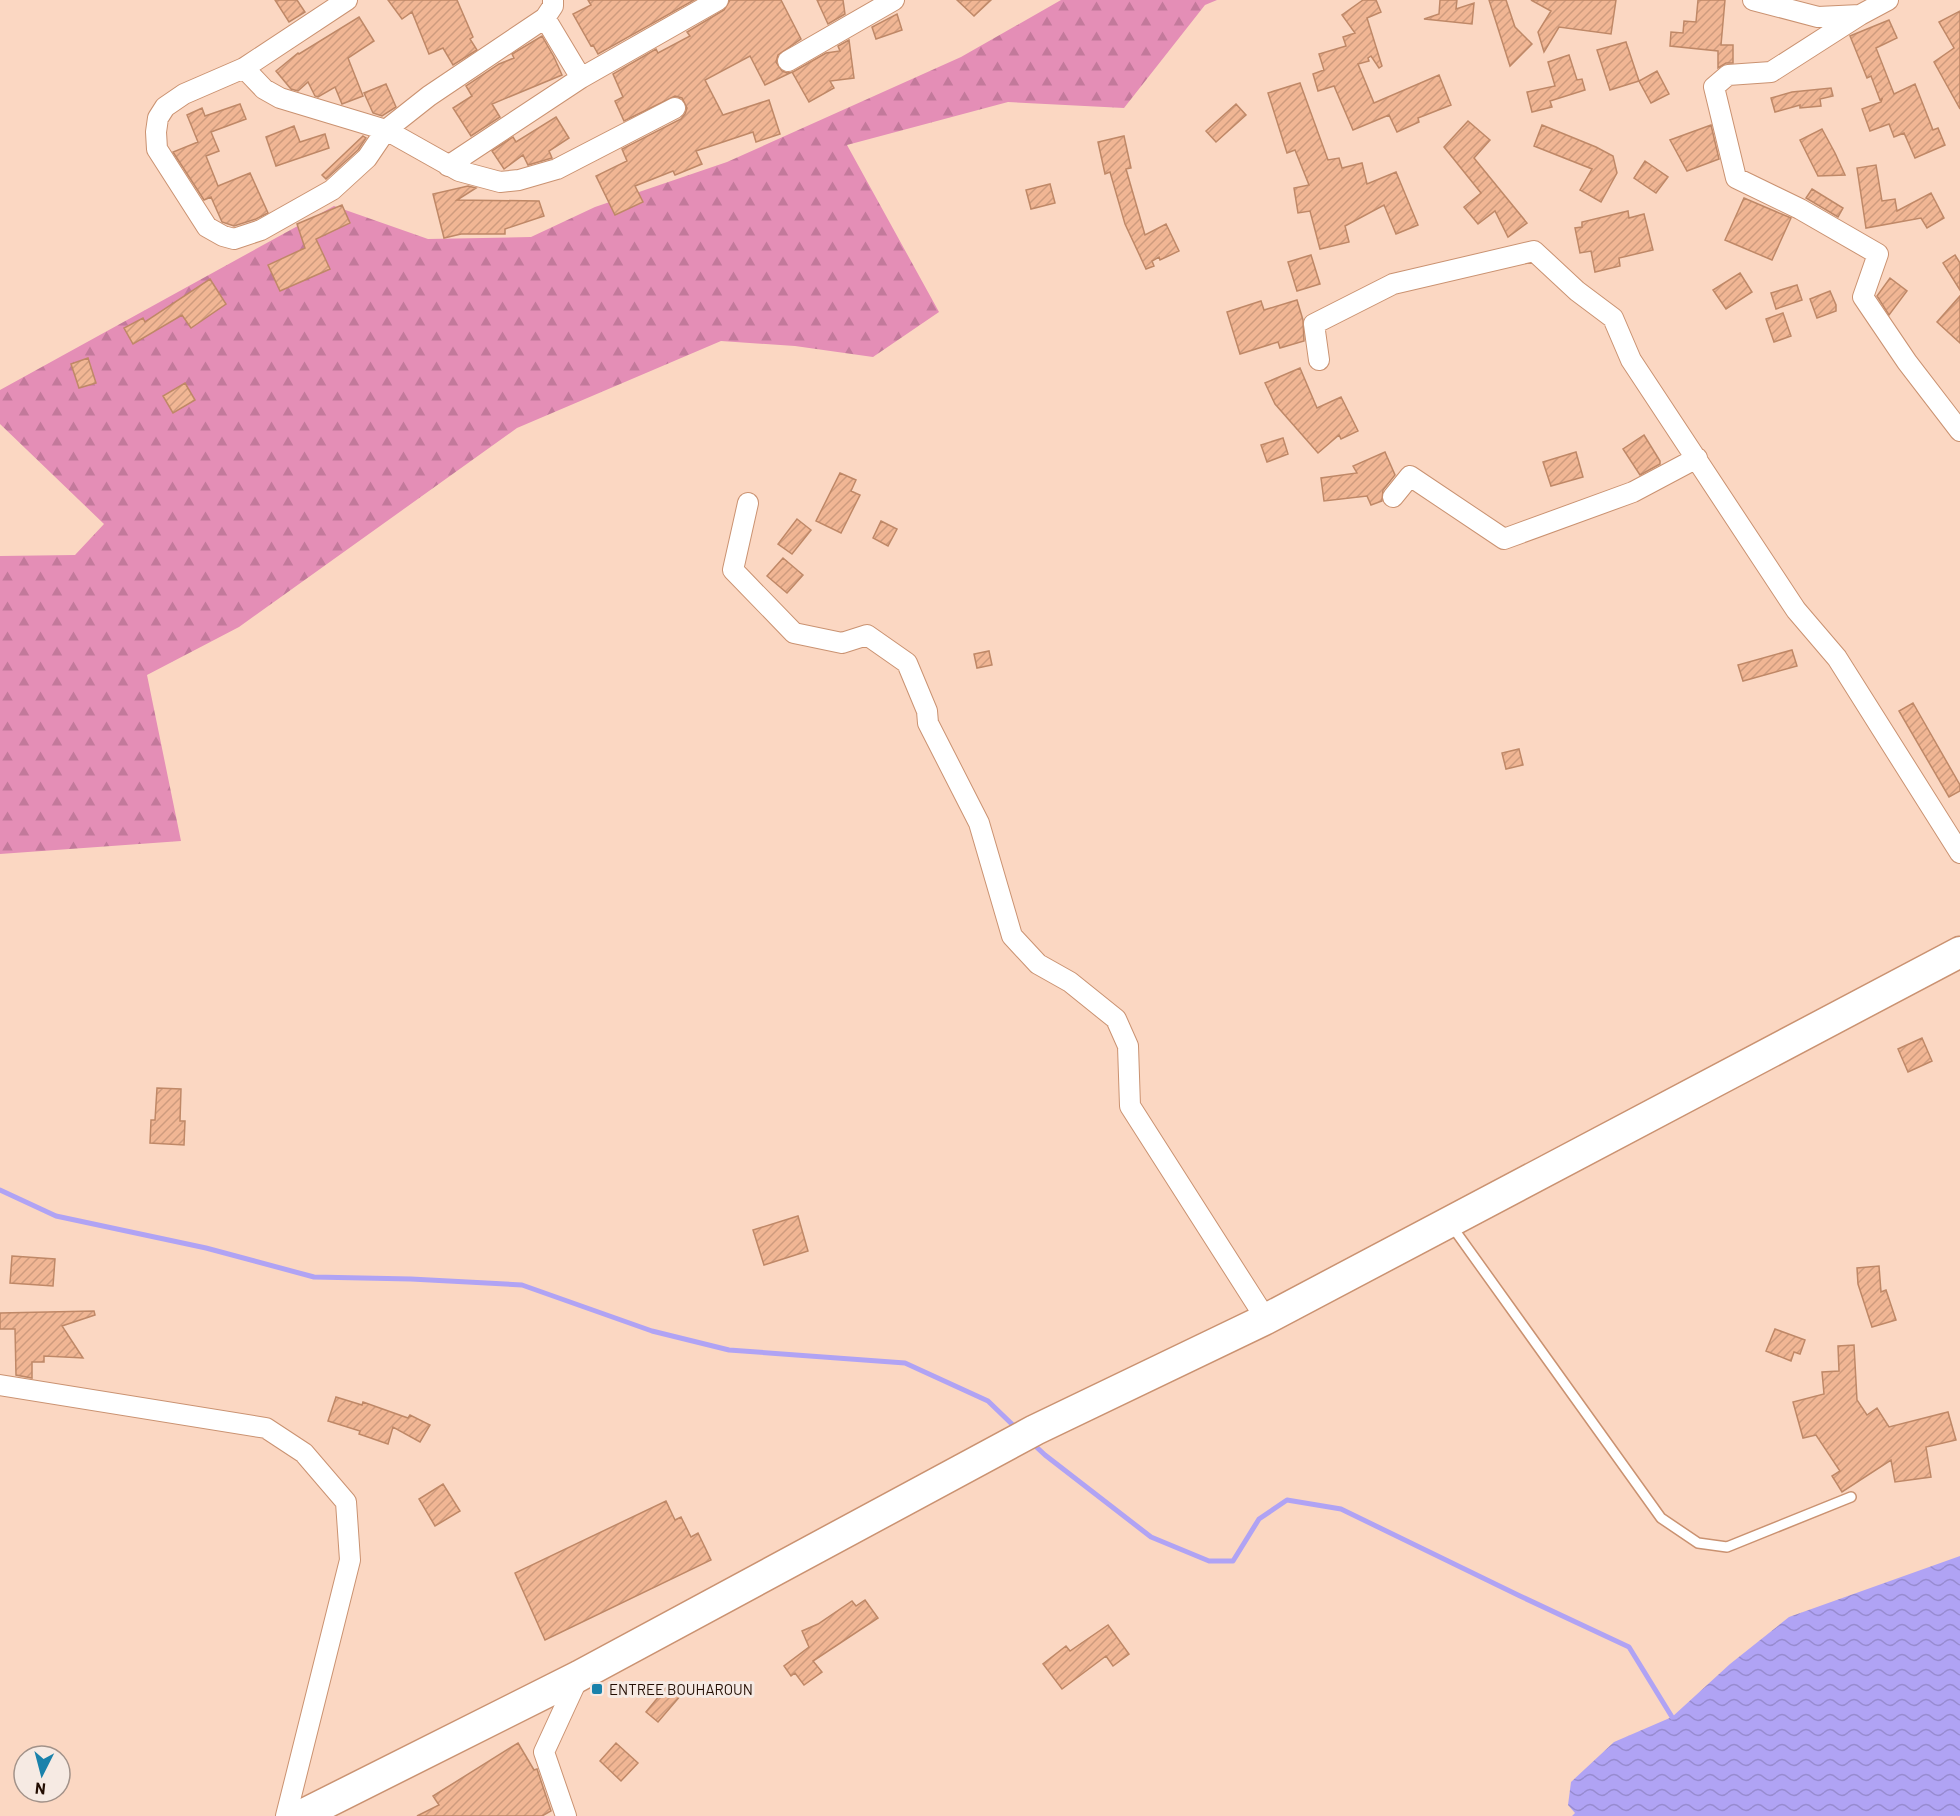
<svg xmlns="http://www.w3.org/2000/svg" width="1960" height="1816" font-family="Barlow,sans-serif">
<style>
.forest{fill:url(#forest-firs)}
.water{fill:url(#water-waves)}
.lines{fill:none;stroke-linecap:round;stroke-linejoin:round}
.stream{stroke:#b0a3f4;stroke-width:5}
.building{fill:url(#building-hatch);stroke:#bf8867;stroke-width:1.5}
.service-casing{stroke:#ca9271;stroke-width:12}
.minor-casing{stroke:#ca9271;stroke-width:22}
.primary-casing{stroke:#ca9271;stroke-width:33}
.service{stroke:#fff;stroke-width:9}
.minor{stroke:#fff;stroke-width:20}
.primary{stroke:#fff;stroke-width:30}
.poi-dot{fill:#1a82ab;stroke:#f6eae3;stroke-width:2}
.labels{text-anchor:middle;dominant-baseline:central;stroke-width:6;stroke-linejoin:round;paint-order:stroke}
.poi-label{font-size:15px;fill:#230e03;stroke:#f6eae3;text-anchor:start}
</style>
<defs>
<pattern id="forest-firs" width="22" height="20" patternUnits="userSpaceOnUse" patternTransform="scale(1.5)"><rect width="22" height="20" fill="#e48eb6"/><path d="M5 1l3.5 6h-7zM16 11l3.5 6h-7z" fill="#c3799b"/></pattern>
<pattern id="water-waves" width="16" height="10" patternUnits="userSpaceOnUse" patternTransform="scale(1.5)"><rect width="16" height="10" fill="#b0a3f4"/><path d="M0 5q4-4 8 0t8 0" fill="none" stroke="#978bd0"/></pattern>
<pattern id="building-hatch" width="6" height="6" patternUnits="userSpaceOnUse" patternTransform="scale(1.5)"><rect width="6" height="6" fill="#f1b694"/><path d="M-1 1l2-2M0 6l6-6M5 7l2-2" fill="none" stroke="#ce9b7e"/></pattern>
</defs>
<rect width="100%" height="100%" fill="#fbd7c2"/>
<!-- forest -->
<path class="forest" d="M 1061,0 L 1217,0 L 1205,5 L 1124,108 L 1008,102 L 847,145 L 939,312 L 873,357 L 795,346 L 721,341 L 517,428 L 239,627 L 147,675 L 181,841 L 0,854 L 0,556 L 75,555 L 104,524 L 0,424 L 0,390 L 334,206 L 428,239 L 531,237 L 595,207 L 727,162 L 961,57 Z"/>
<!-- water -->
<path class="water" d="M 1960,1556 L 1960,1816 L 1572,1816 L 1575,1813 L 1568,1805 L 1571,1782 L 1614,1742 L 1672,1717 L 1730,1664 L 1789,1617 Z"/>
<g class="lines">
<!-- stream -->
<path class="stream" d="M 0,1190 L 56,1216 L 206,1248 L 314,1277 L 411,1279 L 522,1285 L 652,1331 L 729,1350 L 905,1363 L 988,1401 L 1017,1429
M 1031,1442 L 1045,1455 L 1151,1537 L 1209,1561 L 1233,1561 L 1259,1519 L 1287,1500 L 1341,1509 L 1520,1596 L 1629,1647 L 1672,1717"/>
</g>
<!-- building -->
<path class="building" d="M 275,0 L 297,0 L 305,12 L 289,22 Z
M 388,0 L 457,0 L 473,37 L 470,39 L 477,50 L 453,65 L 443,48 L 429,54 L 412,12 L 402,19 Z
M 588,0 L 694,0 L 598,54 L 593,45 L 591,46 L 573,14 L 591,5 Z
M 730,0 L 781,0 L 801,39 L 778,55 L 776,62 L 782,71 L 787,73 L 793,72 L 826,53 L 840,51 L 838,46 L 849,40 L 854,78 L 830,81 L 834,88 L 809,102 L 792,72 L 765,85 L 750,56 L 705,80 L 723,115 L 769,100 L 780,134 L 756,142 L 753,132 L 696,151 L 702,164 L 675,175 L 673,171 L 635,186 L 643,202 L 615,215 L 596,176 L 627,161 L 622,149 L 681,119 L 685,114 L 687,108 L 682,98 L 675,96 L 624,121 L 615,101 L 623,97 L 613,74 L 656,49 L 658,53 L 690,36 L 687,32 L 724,10 Z
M 817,0 L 843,0 L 845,14 L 828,24 Z
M 957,0 L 991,0 L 974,16 Z
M 1363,0 L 1376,0 L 1381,12 L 1367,18 L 1382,66 L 1379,68 L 1371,56 L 1368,58 L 1369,61 L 1358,64 L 1374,103 L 1439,75 L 1451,105 L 1418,118 L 1419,122 L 1397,132 L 1389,115 L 1353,130 L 1334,86 L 1318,91 L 1313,74 L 1324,70 L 1319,54 L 1346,46 L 1343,37 L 1355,33 L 1342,15 Z
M 1440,0 L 1457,0 L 1456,9 L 1474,3 L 1472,24 L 1424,19 L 1439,14 Z
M 1489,0 L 1506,0 L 1515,27 L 1532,44 L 1510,66 Z
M 1531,0 L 1616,0 L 1611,34 L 1559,27 L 1544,52 L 1538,32 L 1551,11 Z
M 1698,0 L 1725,0 L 1721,45 L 1733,45 L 1733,63 L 1726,63 L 1718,68 L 1718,51 L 1670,46 L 1671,32 L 1683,33 L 1684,21 L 1696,22 Z
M 1960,11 L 1960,109 L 1934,62 L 1954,48 L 1939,22 Z
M 897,14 L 902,30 L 876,39 L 872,27 Z
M 359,17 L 374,41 L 348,58 L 363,96 L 342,104 L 335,87 L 318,97 L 315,96 L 308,82 L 298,91 L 291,89 L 276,71 L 298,53 L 299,54 Z
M 1889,20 L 1897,38 L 1876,48 L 1894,94 L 1915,84 L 1933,130 L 1938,128 L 1945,145 L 1915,158 L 1904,133 L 1894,137 L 1889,124 L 1870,131 L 1862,109 L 1881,102 L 1882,99 L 1880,100 L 1871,76 L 1867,78 L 1850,36 Z
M 542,36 L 554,57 L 562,75 L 492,104 L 500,117 L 471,136 L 453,108 L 472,96 L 466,86 L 499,64 L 514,58 L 512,54 Z
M 1626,42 L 1639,81 L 1610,90 L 1597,50 Z
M 1569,55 L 1577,80 L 1582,79 L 1585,90 L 1550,101 L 1552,107 L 1532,112 L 1527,92 L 1555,86 L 1548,62 Z
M 1657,71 L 1669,94 L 1651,103 L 1639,81 Z
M 1300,83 L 1328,160 L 1339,158 L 1342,168 L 1362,163 L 1367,184 L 1396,172 L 1418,225 L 1396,234 L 1384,205 L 1345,226 L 1349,242 L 1320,249 L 1310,211 L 1298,213 L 1294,188 L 1309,185 L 1295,150 L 1287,153 L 1268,93 Z
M 386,84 L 396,107 L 382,116 L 373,113 L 364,93 Z
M 1831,88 L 1833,96 L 1820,99 L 1821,106 L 1800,108 L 1800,105 L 1775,112 L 1771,98 L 1792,92 Z
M 240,104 L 246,119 L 211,132 L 219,151 L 206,156 L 218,186 L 250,173 L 268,213 L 256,219 L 234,226 L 222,222 L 211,197 L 204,200 L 173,152 L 198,142 L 187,115 L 202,108 L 205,116 Z
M 1236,104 L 1246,115 L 1216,142 L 1206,131 Z
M 556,117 L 569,138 L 549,151 L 552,158 L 528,165 L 523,155 L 504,169 L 492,151 L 513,137 L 516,142 Z
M 1468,121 L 1490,140 L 1474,158 L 1527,223 L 1508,237 L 1495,211 L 1478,224 L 1464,207 L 1481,193 L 1444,147 Z
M 1542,125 L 1596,147 L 1613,156 L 1617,173 L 1601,202 L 1580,190 L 1592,169 L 1534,146 Z
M 1711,125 L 1719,159 L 1687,171 L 1670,140 Z
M 294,126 L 300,142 L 325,134 L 329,148 L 276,166 L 266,137 Z
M 1822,129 L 1835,153 L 1845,175 L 1818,176 L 1800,140 Z
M 363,136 L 366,138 L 358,150 L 326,179 L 322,175 Z
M 1124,136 L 1131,168 L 1126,169 L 1145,235 L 1166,224 L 1179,251 L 1160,260 L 1159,257 L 1152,261 L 1154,266 L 1146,269 L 1125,224 L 1110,172 L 1105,174 L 1098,142 Z
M 1645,161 L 1668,177 L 1656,193 L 1634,178 Z
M 1876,165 L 1882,201 L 1895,199 L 1897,211 L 1931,193 L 1944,218 L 1927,228 L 1921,218 L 1866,228 L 1857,168 Z
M 1050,184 L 1055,203 L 1031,209 L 1026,190 Z
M 468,186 L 476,188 L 457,200 L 539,201 L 544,216 L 505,229 L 505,234 L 461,234 L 444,238 L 433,194 Z
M 1812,189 L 1843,208 L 1838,217 L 1806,198 Z
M 1744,198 L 1791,218 L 1772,260 L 1725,240 Z
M 342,205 L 350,223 L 316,239 L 330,269 L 280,291 L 268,265 L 305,248 L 297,224 Z
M 1628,211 L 1629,218 L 1644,214 L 1653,250 L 1619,258 L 1620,266 L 1595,272 L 1591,251 L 1580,253 L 1575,228 L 1582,227 L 1582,222 Z
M 1311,255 L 1320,284 L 1297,291 L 1288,262 Z
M 1955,255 L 1960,263 L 1960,290 L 1943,263 Z
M 1740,273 L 1752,292 L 1726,309 L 1713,290 Z
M 1890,278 L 1907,291 L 1889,315 L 1877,296 Z
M 210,279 L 226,304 L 191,328 L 182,315 L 133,344 L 124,328 L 143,318 L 145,322 Z
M 1797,285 L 1802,300 L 1776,309 L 1771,293 Z
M 1830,291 L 1836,305 L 1836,311 L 1817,318 L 1810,299 Z
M 1960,296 L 1960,343 L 1937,322 Z
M 1297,300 L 1303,320 L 1304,341 L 1280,348 L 1278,342 L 1240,354 L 1227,312 L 1261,301 L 1264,310 Z
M 1783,313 L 1791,336 L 1774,342 L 1766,319 Z
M 88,358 L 96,383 L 79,388 L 71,364 Z
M 1300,368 L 1317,408 L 1341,397 L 1358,431 L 1341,439 L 1339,435 L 1318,453 L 1275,404 L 1265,383 Z
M 185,383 L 195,400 L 173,413 L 163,396 Z
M 1644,435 L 1660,461 L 1660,464 L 1640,475 L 1623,449 Z
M 1283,438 L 1288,454 L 1267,462 L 1261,445 Z
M 1385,452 L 1395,475 L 1383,490 L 1382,501 L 1371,505 L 1367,496 L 1324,501 L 1321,478 L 1357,473 L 1353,466 Z
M 1576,452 L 1583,477 L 1551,486 L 1543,462 Z
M 840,473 L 856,480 L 851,491 L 860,495 L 841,533 L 816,521 Z
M 797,519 L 811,530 L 792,554 L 778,544 Z
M 881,521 L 897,529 L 888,546 L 873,538 Z
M 783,558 L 803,575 L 787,593 L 767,576 Z
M 1792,650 L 1797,666 L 1743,681 L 1738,665 Z
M 989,651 L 992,665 L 977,668 L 974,654 Z
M 1913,703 L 1960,785 L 1960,791 L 1949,797 L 1899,711 Z
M 1519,749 L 1523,765 L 1506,769 L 1502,753 Z
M 1922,1038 L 1932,1061 L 1908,1072 L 1898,1049 Z
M 157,1088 L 181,1089 L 180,1121 L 185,1121 L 184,1145 L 150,1143 L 151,1120 L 155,1120 Z
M 798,1216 L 808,1251 L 764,1265 L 753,1230 Z
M 12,1256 L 55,1259 L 53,1286 L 10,1283 Z
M 1879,1266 L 1881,1292 L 1886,1290 L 1896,1320 L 1872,1327 L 1858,1284 L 1857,1268 Z
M 94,1311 L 95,1315 L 62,1326 L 83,1358 L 44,1356 L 44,1362 L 32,1362 L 32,1378 L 16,1375 L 15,1329 L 0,1329 L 0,1313 Z
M 1775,1329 L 1805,1340 L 1800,1354 L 1794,1352 L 1791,1361 L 1766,1351 Z
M 1854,1345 L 1857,1400 L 1867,1415 L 1877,1408 L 1889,1427 L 1948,1412 L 1956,1440 L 1926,1447 L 1931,1477 L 1895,1482 L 1891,1460 L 1842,1492 L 1832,1476 L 1840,1471 L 1816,1435 L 1803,1438 L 1793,1402 L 1824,1394 L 1822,1372 L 1839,1371 L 1838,1346 Z
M 336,1397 L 362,1405 L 363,1402 L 408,1418 L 410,1415 L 430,1425 L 420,1442 L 393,1427 L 388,1444 L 359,1434 L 360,1431 L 328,1421 Z
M 443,1484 L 460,1511 L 435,1526 L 419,1499 Z
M 666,1501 L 675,1520 L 681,1517 L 691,1537 L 698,1533 L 711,1560 L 545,1640 L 515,1573 Z
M 865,1600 L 878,1618 L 813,1661 L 822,1672 L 804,1685 L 795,1673 L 791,1676 L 784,1666 L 809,1647 L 802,1631 L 818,1624 L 852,1601 L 856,1606 Z
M 1108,1625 L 1129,1654 L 1113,1666 L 1106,1656 L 1062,1689 L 1043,1664 L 1066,1646 L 1070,1651 Z
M 669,1684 L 681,1695 L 658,1722 L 646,1712 Z
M 518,1743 L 534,1770 L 537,1769 L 551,1811 L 542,1816 L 417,1816 L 439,1805 L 433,1796 Z
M 616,1743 L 638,1763 L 621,1781 L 600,1761 Z"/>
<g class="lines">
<defs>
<path id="service" d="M 1451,1225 L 1661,1518 L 1698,1543 L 1727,1547 L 1851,1497"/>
<path id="minor" d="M 347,0 L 244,68 L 264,89 L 280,98 L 386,130 L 459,171 L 500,182 L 519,180 L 557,169 L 675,108
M 1753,0 L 1818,17 L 1860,15 L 1888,0
M 1860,15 L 1771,72 L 1728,75 L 1714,87 L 1736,178 L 1800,209 L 1878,254 L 1863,297 L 1907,362 L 1960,431
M 788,61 L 894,0
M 244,68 L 184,94 L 165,107 L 158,118 L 156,132 L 157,149 L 207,227 L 223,236 L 234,239 L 261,230 L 332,190 L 367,158 L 386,130 L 429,96 L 545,18 L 553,6 L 553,0
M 581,78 L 718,0
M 448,166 L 581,78 L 545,18
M 1319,360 L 1314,324 L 1393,284 L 1534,251 L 1577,291 L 1613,318 L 1631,360 L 1796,610 L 1837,658 L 1960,853
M 1393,497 L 1410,476 L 1504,539 L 1633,492 L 1697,458
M 748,503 L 733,570 L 794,633 L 842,643 L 867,635 L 907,663 L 927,711 L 928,723 L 979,823 L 1012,936 L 1038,964 L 1070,982 L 1116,1019 L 1128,1046 L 1130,1106 L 1266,1319
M 0,1385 L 266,1428 L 304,1453 L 346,1502 L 350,1560 L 286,1816
M 566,1816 L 544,1752 L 579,1676"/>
<path id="primary" d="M 300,1816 L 579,1676 L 1035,1430 L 1266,1319 L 1960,952"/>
</defs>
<!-- service casing -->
<use href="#service" class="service-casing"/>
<!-- minor casing -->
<use href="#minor" class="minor-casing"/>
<!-- primary casing -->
<use href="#primary" class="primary-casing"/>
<!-- service -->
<use href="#service" class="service"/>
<!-- minor -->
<use href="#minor" class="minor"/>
<!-- primary -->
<use href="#primary" class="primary"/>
</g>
<!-- markers -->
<rect class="poi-dot" x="591" y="1683" width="12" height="12" rx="3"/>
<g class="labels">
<!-- poi labels -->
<g class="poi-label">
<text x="609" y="1689">ENTREE BOUHAROUN</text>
</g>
</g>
<!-- north arrow -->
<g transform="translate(42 1774) rotate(186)"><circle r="28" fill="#f6eae3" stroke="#a29289" stroke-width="1.5"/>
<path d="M0-4.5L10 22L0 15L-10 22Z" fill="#1a82ab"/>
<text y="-9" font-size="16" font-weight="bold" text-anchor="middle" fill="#230e03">N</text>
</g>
</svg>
